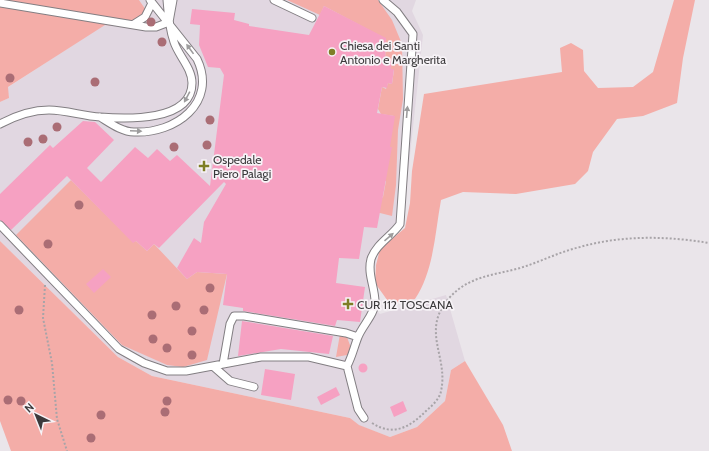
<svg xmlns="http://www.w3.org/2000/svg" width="709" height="451" font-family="Cabin,sans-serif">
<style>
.built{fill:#e1d7e1}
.green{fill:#f4ada8}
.building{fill:#f6a1c2}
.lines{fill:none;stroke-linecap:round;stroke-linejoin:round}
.service-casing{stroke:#827e82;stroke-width:9}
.path{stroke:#a8a4a8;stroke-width:2;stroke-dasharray:2 2;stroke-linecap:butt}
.service{stroke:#fff;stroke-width:7}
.tree{fill:#aa6d75}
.oneway{fill:#9d9c9d}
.poi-dot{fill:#7e7e26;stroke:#f7f3f7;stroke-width:1.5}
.labels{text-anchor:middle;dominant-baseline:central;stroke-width:3.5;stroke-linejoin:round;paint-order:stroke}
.poi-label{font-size:12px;fill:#3b393b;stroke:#f7f3f7;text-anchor:start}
</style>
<rect width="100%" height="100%" fill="#eae5ea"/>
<!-- built -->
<path class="built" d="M 139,0 L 416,0 L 412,11 L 423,35 L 402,229 L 378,248 L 370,304 L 380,314 L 446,295 L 465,361 L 451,370 L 445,401 L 417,427 L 390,437 L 355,424 L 350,418 L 152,376 L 118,357 L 0,241 L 0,102 L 9,98 L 7,88 L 105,24 L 130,27 L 146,10 Z"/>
<!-- green -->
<path class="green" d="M 0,0 L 139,0 L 146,10 L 130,27 L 105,25 L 8,87 L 9,98 L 0,102 Z
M 287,0 L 378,0 L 392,20 L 402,44 L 403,99 L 398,130 L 396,185 L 392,216 L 368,210 L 383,197 L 386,181 L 373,178 L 377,145 L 394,116 L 381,114 L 378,109 L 382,87 L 386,89 L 388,83 L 392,84 L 394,70 L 391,69 L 391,61 L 385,60 L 386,39 L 324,6 L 320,15 Z
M 674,0 L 695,0 L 683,58 L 677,103 L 643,116 L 617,119 L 593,152 L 588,171 L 575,184 L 516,194 L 463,192 L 441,200 C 435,232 434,271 415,299 L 390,304 L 375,283 L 376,265 L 380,249 L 405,228 L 410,203 L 412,171 L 424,94 L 562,72 L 560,48 L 571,43 L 583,50 L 584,71 L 598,88 L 633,87 L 653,72 Z
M 71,180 L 133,242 L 136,241 L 147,251 L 154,244 L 187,279 L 197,272 L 227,274 L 207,360 L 183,367 L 167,365 L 122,345 L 16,235 Z
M 0,241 L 118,357 L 152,376 L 350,418 L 359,425 L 390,437 L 417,427 L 445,401 L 451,370 L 465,361 L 503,425 L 512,451 L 11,451 L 0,421 Z
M 340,334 L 347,337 L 351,348 L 347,355 L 336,357 Z"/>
<!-- building -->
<path class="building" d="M 324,6 L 386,38 L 385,60 L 391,61 L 391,69 L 394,69 L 392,84 L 388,83 L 387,88 L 382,87 L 377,113 L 395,116 L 390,147 L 392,147 L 377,228 L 364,227 L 359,259 L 339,258 L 336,283 L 365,287 L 360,322 L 337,320 L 335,326 L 243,311 L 243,308 L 223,305 L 227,274 L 197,272 L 187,279 L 177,268 L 194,238 L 201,243 L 204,222 L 226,184 L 224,182 L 159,248 L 154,244 L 147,251 L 136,241 L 133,243 L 67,176 L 11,230 L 0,220 L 0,194 L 50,145 L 53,148 L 83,121 L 95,122 L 114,140 L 87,168 L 101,182 L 135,147 L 148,158 L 157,149 L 170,161 L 177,155 L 210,186 L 224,75 L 220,68 L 208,67 L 199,45 L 200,25 L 190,24 L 192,9 L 235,13 L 234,20 L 249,24 L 249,26 L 309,35 Z
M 103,269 L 111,277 L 94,293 L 86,284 Z
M 242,321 L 333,336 L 329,354 L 281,349 L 238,356 Z
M358.5 368a4.5 4.5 0 1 1 9 0a4.5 4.5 0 1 1-9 0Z
M 265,369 L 295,374 L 291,400 L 261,395 Z
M 336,387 L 340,395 L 321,405 L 317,397 Z
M 403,401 L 407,411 L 394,417 L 390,407 Z"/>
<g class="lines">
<defs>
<path id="service" d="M 274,0 L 312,18
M 0,3 L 146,27 L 156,27 L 169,22 L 173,0
M 134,24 L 145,17 L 152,3
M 100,117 C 110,123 122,132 134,132 C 175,134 218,103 197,59 L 150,0
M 0,124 C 15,116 32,110 49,110 C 66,110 83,116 100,117 C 126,119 192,122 192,83 C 192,68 178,55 174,42 C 169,28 168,14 167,0
M 0,225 L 119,349 L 144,363 L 167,371 L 186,371 L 261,357 L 309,357 L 347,366 L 358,409 L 364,418
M 223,364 L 230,324 L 234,316 L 244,316 L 346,333 L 358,337
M 347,366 C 352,357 354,347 358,337 C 362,326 375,314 375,302 C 375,287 367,274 371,259 C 376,244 392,236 400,224 L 413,34 L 397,12 L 383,0
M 214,367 L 230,381 L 254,387"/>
</defs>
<!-- service casing -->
<use href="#service" class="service-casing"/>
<!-- path -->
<path class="path" d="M 45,285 L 43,318 L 52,363 L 57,419 L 67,451
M 372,423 C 394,437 410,427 427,410 C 433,405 440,398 441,391 C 449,356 419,330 451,296 C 470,276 495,275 520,268 C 540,262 559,252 580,247 C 622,235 667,236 709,243"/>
<!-- service -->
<use href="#service" class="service"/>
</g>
<!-- trees -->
<g class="tree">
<circle cx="151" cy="22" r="4.5"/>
<circle cx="162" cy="42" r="4.5"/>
<circle cx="10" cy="78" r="4.5"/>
<circle cx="95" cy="82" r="4.5"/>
<circle cx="210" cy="120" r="4.5"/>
<circle cx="57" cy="127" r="4.5"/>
<circle cx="43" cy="139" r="4.5"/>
<circle cx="28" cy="142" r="4.5"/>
<circle cx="207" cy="145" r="4.5"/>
<circle cx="174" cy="147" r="4.5"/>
<circle cx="79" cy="205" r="4.5"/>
<circle cx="48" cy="244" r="4.5"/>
<circle cx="210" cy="288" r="4.5"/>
<circle cx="176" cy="306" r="4.5"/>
<circle cx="19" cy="310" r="4.5"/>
<circle cx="204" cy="310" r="4.5"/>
<circle cx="152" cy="315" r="4.5"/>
<circle cx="192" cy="331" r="4.5"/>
<circle cx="153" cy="339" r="4.5"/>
<circle cx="167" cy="348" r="4.5"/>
<circle cx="192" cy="355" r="4.5"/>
<circle cx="8" cy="400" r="4.5"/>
<circle cx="21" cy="401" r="4.5"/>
<circle cx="167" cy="401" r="4.5"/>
<circle cx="165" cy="412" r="4.5"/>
<circle cx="101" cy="415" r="4.5"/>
<circle cx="91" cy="438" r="4.5"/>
</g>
<!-- one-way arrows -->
<defs><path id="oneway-solid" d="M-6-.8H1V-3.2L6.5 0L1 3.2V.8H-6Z"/></defs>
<g class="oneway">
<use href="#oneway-solid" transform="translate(190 49) rotate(-126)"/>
<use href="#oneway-solid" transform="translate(187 97) rotate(118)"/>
<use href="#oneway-solid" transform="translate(407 112) rotate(-85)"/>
<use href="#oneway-solid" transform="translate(136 131) rotate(3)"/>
<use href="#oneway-solid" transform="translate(389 237) rotate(-41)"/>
</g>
<!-- markers -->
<g class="poi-dot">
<circle cx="332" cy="52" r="4"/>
<path d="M202 160h4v4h4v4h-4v4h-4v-4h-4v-4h4z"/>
<path d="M346 298h4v4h4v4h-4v4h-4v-4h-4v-4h4z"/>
</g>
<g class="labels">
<!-- poi labels -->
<g class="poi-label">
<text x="340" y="45">Chiesa dei Santi<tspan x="340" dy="14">Antonio e Margherita</tspan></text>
<text x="213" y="159">Ospedale<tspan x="213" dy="14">Piero Palagi</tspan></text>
<text x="357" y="304">CUR 112 TOSCANA</text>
</g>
</g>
<!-- north arrow -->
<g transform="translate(36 415) rotate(317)" stroke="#f7f3f7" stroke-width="3" paint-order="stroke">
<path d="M0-3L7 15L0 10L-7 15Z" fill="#3b393b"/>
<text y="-6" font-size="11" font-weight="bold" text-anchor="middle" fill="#3b393b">N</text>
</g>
</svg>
